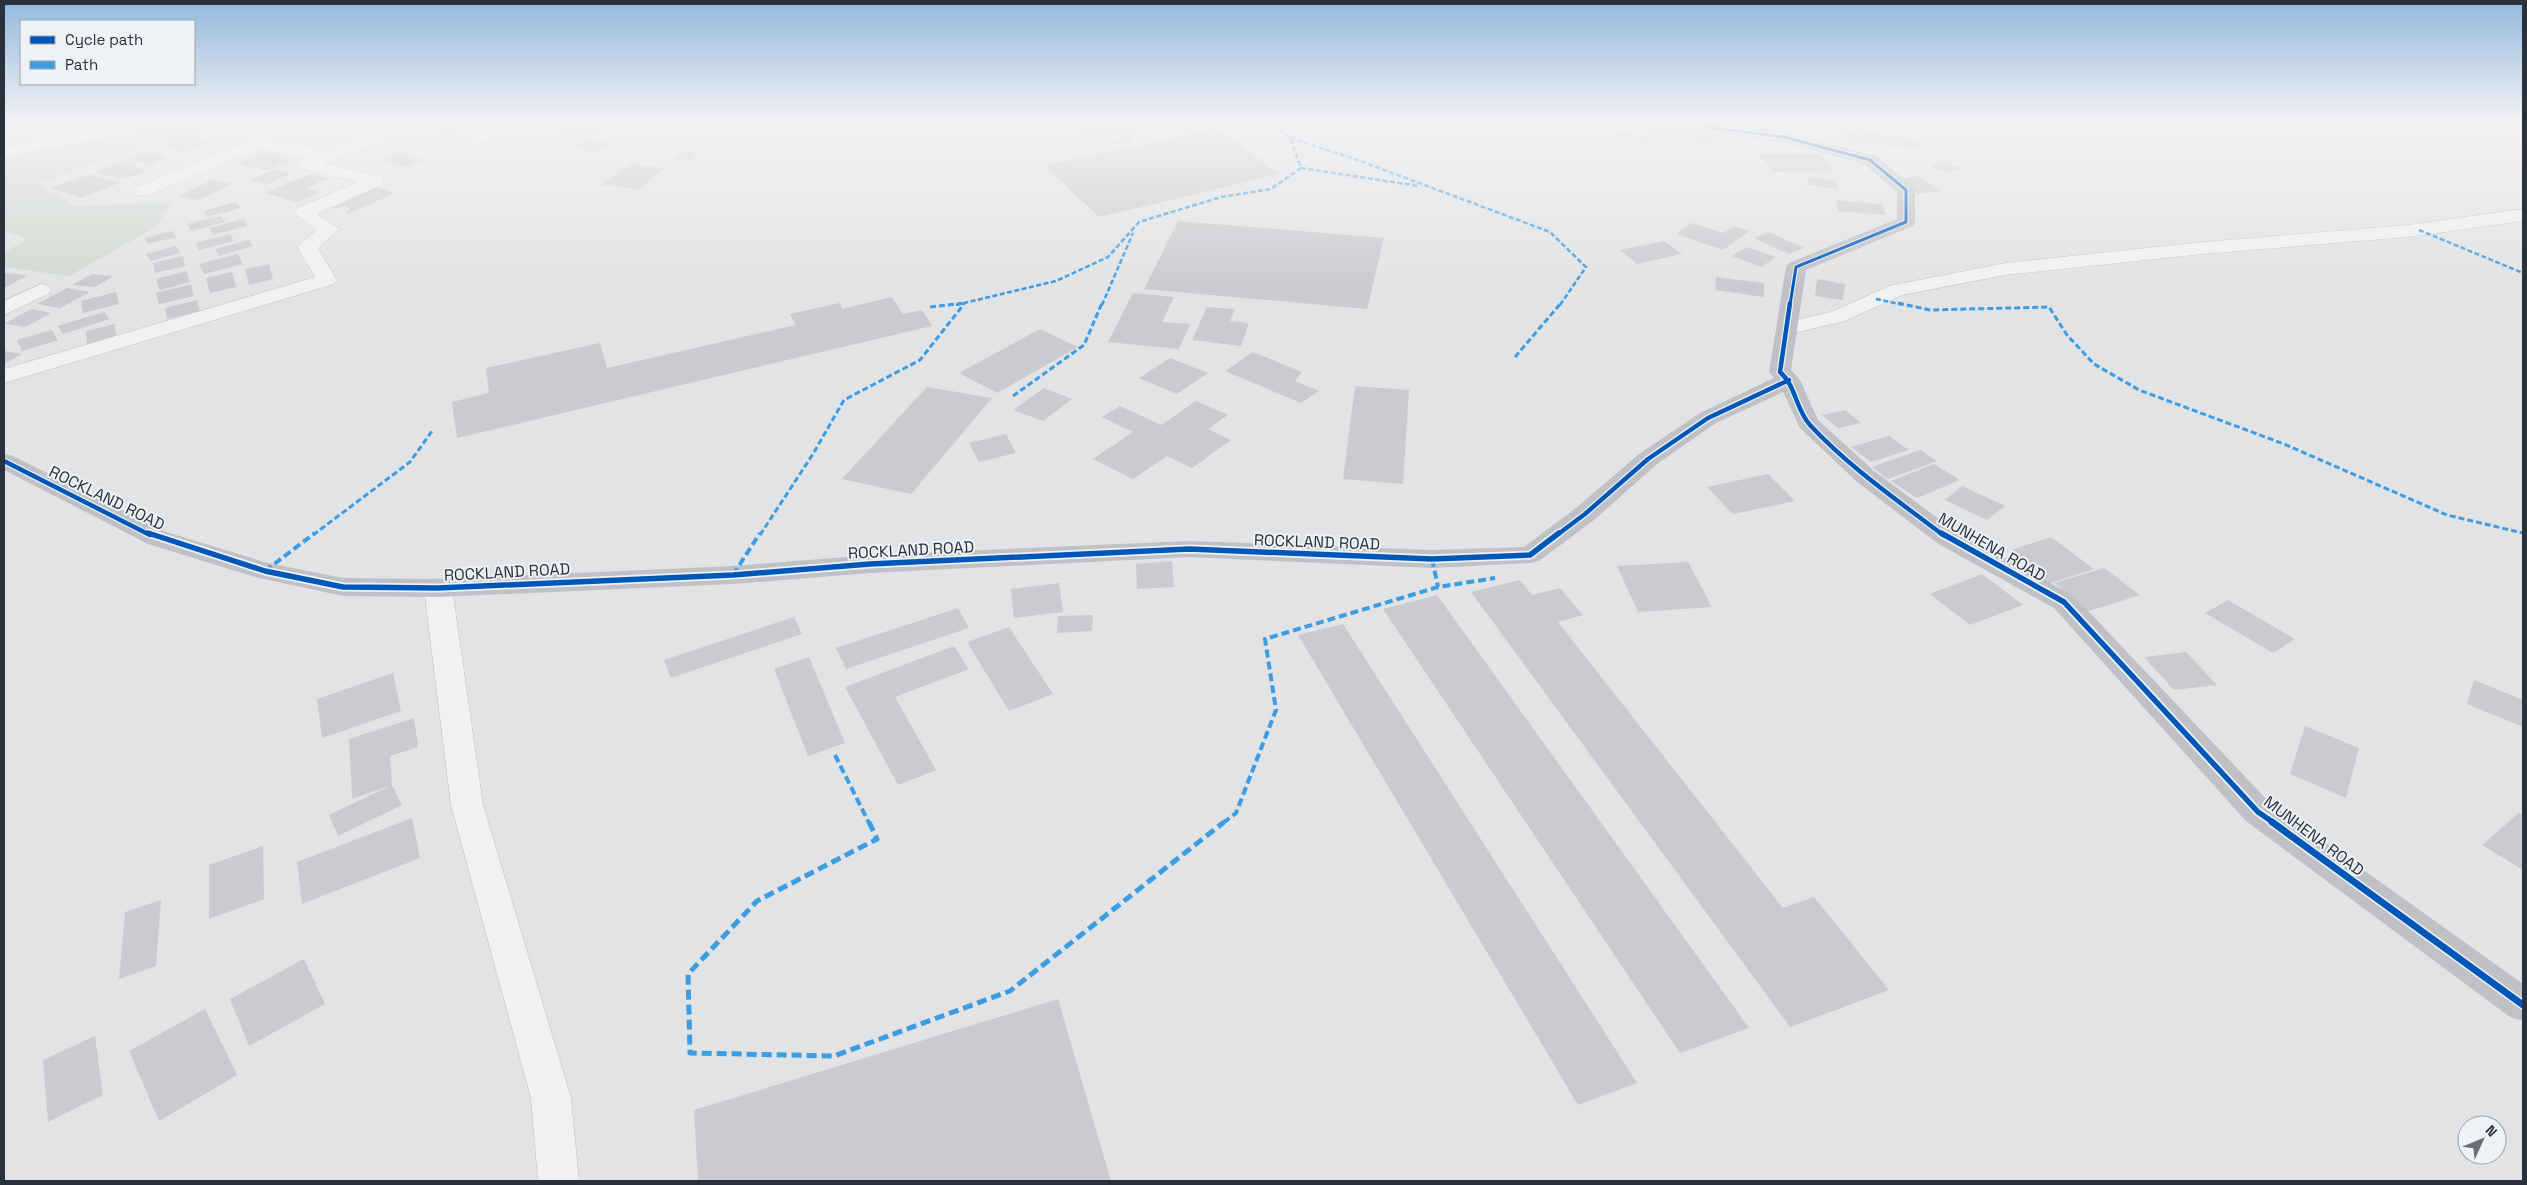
<svg xmlns="http://www.w3.org/2000/svg" width="2527" height="1185" font-family="'Space Grotesk',sans-serif">
<style>
.green{fill:#d2d9d1}
.building{fill:#c9cbce}
.lines{fill:none;stroke-linecap:round;stroke-linejoin:round}
.street-casing{stroke:#bfc1c3;stroke-width:1}
.street{fill:#f0f1f3;fill-rule:evenodd}
.secondary{fill:#bfc1c5;fill-rule:evenodd}
.quiet-far3{stroke:#3d9de3;stroke-width:2.5;stroke-dasharray:5 2.5;stroke-linecap:butt}
.quiet-far2{stroke:#3d9de3;stroke-width:3;stroke-dasharray:6 3;stroke-linecap:butt}
.quiet-far1{stroke:#3d9de3;stroke-width:4;stroke-dasharray:8 4;stroke-linecap:butt}
.quiet{stroke:#3d9de3;stroke-width:5;stroke-dasharray:10 5;stroke-linecap:butt}
.cycleway-far3-casing{stroke:#eef1f5;stroke-width:5}
.cycleway-far2-casing{stroke:#eef1f5;stroke-width:7}
.cycleway-far1-casing{stroke:#eef1f5;stroke-width:9}
.cycleway-casing{stroke:#eef1f5;stroke-width:10}
.cycleway-far3{stroke:#0057b8;stroke-width:3}
.cycleway-far2{stroke:#0057b8;stroke-width:4.5}
.cycleway-far1{stroke:#0057b8;stroke-width:5.5}
.cycleway{stroke:#0057b8;stroke-width:7}
.labels{text-anchor:middle;dominant-baseline:central;stroke-width:4;stroke-linejoin:round;paint-order:stroke}
.street-label{font-size:16px;fill:#29313d;stroke:#eef1f5}
</style>
<rect width="100%" height="100%" fill="#e1e3e5"/>
<!-- green -->
<path class="green" d="M 165,121 L 218,123 L 36,183 L 75,206 L 171,203 L 156,227 L 69,276 L 4,267 L 4,253 L 27,239 L 4,231 L 4,159 L 107,138 Z"/>
<!-- building -->
<path class="building" d="M 67,121 L 99,121 L 76,127 Z
M 326,121 L 349,121 L 321,131 L 309,127 Z
M 438,121 L 458,121 L 470,123 L 450,132 L 424,127 Z
M 574,121 L 585,121 L 591,130 L 564,135 L 557,124 Z
M 993,121 L 1022,121 L 1017,130 L 988,129 Z
M 1067,121 L 1173,121 L 1173,122 L 1091,140 Z
M 1639,121 L 1662,121 L 1719,135 L 1707,145 L 1632,126 Z
M 1217,128 L 1279,174 L 1099,217 L 1045,166 Z
M 1861,128 L 1887,137 L 1894,135 L 1926,143 L 1909,150 L 1895,145 L 1888,148 L 1874,142 L 1863,147 L 1838,137 Z
M 1618,131 L 1651,138 L 1645,144 L 1612,136 Z
M 191,132 L 212,143 L 180,153 L 159,141 Z
M 594,132 L 597,135 L 581,139 L 574,135 Z
M 1129,136 L 1135,142 L 1118,145 L 1111,140 Z
M 592,138 L 614,145 L 593,154 L 570,146 Z
M 263,152 L 294,159 L 268,170 L 237,164 Z
M 680,152 L 696,152 L 691,160 L 675,160 Z
M 143,153 L 167,157 L 152,164 L 128,159 Z
M 395,153 L 423,160 L 407,167 L 379,161 Z
M 1759,154 L 1820,154 L 1834,171 L 1772,172 Z
M 1944,161 L 1962,168 L 1948,173 L 1930,166 Z
M 121,162 L 138,166 L 127,170 L 139,168 L 147,170 L 126,179 L 95,173 Z
M 629,164 L 665,168 L 639,189 L 602,185 Z
M 274,169 L 292,173 L 268,184 L 250,180 Z
M 90,174 L 120,183 L 81,198 L 51,188 Z
M 310,174 L 328,178 L 306,188 L 320,192 L 297,202 L 265,193 Z
M 1919,176 L 1942,191 L 1918,194 L 1896,179 Z
M 1809,177 L 1837,181 L 1837,189 L 1807,185 Z
M 212,180 L 232,184 L 199,200 L 179,196 Z
M 379,187 L 394,194 L 346,214 L 350,209 L 344,206 L 334,209 L 331,204 Z
M 1836,200 L 1882,204 L 1886,215 L 1838,211 Z
M 236,202 L 241,208 L 207,217 L 203,211 Z
M 221,216 L 225,222 L 191,231 L 187,224 Z
M 243,219 L 247,226 L 213,235 L 209,228 Z
M 1178,221 L 1384,238 L 1367,309 L 1144,289 Z
M 1692,223 L 1723,233 L 1734,226 L 1749,231 L 1723,250 L 1676,234 Z
M 172,231 L 176,237 L 148,244 L 145,238 Z
M 1769,232 L 1804,248 L 1789,254 L 1754,238 Z
M 230,234 L 234,241 L 199,250 L 195,243 Z
M 249,240 L 253,246 L 219,256 L 215,249 Z
M 1664,241 L 1682,254 L 1637,264 L 1620,250 Z
M 176,246 L 180,253 L 150,261 L 146,254 Z
M 1747,247 L 1776,257 L 1761,267 L 1732,256 Z
M 238,254 L 243,264 L 204,274 L 199,264 Z
M 183,256 L 185,266 L 155,273 L 153,263 Z
M 269,264 L 273,279 L 249,285 L 245,269 Z
M 186,271 L 190,282 L 160,290 L 156,279 Z
M 232,272 L 236,287 L 210,293 L 206,278 Z
M 4,273 L 28,275 L 4,288 Z
M 92,274 L 114,276 L 95,287 L 72,285 Z
M 1716,277 L 1764,283 L 1764,297 L 1715,290 Z
M 1817,279 L 1845,284 L 1843,300 L 1815,296 Z
M 191,284 L 194,296 L 159,304 L 156,293 Z
M 67,288 L 90,292 L 60,308 L 37,304 Z
M 116,292 L 119,304 L 83,313 L 81,301 Z
M 1133,293 L 1174,297 L 1162,322 L 1190,324 L 1179,349 L 1108,342 Z
M 892,297 L 903,314 L 922,310 L 932,326 L 457,438 L 452,402 L 489,393 L 486,368 L 600,343 L 607,368 L 796,325 L 790,314 L 840,303 L 842,309 Z
M 197,300 L 200,311 L 167,319 L 165,308 Z
M 1207,307 L 1235,309 L 1230,321 L 1249,323 L 1241,346 L 1192,340 Z
M 31,309 L 51,313 L 26,327 L 4,324 Z
M 104,312 L 109,319 L 63,334 L 58,326 Z
M 115,324 L 116,336 L 87,344 L 86,331 Z
M 1040,329 L 1078,347 L 997,393 L 959,373 Z
M 52,330 L 58,340 L 22,351 L 17,340 Z
M 4,351 L 22,354 L 4,364 Z
M 1253,352 L 1302,372 L 1295,381 L 1319,391 L 1301,403 L 1225,371 Z
M 1170,358 L 1208,373 L 1177,394 L 1139,378 Z
M 1355,386 L 1409,390 L 1403,484 L 1343,479 Z
M 927,387 L 992,398 L 911,494 L 842,479 Z
M 1044,388 L 1072,399 L 1043,421 L 1013,410 Z
M 1196,401 L 1228,415 L 1208,429 L 1231,440 L 1192,468 L 1167,456 L 1133,479 L 1093,459 L 1133,432 L 1102,417 L 1120,406 L 1161,425 Z
M 1845,410 L 1861,423 L 1838,428 L 1822,415 Z
M 1006,434 L 1016,453 L 979,462 L 969,443 Z
M 1889,436 L 1909,450 L 1871,462 L 1851,447 Z
M 1920,450 L 1937,461 L 1888,479 L 1872,467 Z
M 1934,464 L 1960,480 L 1917,498 L 1891,481 Z
M 1768,474 L 1795,501 L 1733,514 L 1707,487 Z
M 1962,486 L 2005,506 L 1987,520 L 1945,500 Z
M 2051,537 L 2094,569 L 2045,585 L 2023,569 L 2032,566 L 2011,550 Z
M 1172,561 L 1174,587 L 1137,589 L 1136,564 Z
M 1688,562 L 1712,607 L 1638,612 L 1617,566 Z
M 2104,568 L 2140,595 L 2089,611 L 2054,583 Z
M 1982,574 L 2023,605 L 1970,625 L 1930,594 Z
M 1520,580 L 1532,595 L 1560,588 L 1583,615 L 1558,622 L 1783,908 L 1814,897 L 1889,990 L 1790,1027 L 1471,592 Z
M 1059,583 L 1063,612 L 1014,618 L 1011,589 Z
M 1437,595 L 1749,1028 L 1680,1053 L 1383,609 Z
M 2228,600 L 2295,639 L 2273,653 L 2205,613 Z
M 958,608 L 969,628 L 846,669 L 836,648 Z
M 1093,615 L 1092,631 L 1057,633 L 1058,616 Z
M 794,617 L 802,634 L 671,678 L 664,660 Z
M 1343,624 L 1637,1083 L 1578,1105 L 1298,635 Z
M 1009,627 L 1053,694 L 1009,711 L 967,642 Z
M 954,646 L 969,669 L 895,697 L 936,770 L 898,785 L 845,687 Z
M 2186,652 L 2217,685 L 2174,690 L 2144,657 Z
M 809,657 L 845,743 L 808,756 L 774,669 Z
M 393,673 L 401,711 L 322,738 L 317,699 Z
M 2474,680 L 2523,700 L 2523,727 L 2467,704 Z
M 414,718 L 418,747 L 390,756 L 392,785 L 352,799 L 349,739 Z
M 2305,726 L 2359,748 L 2346,798 L 2290,774 Z
M 392,785 L 402,805 L 338,836 L 329,815 Z
M 2519,813 L 2523,815 L 2523,870 L 2482,845 Z
M 412,818 L 420,858 L 302,904 L 297,862 Z
M 263,846 L 264,899 L 209,919 L 209,865 Z
M 161,900 L 156,966 L 119,979 L 125,912 Z
M 304,959 L 325,1004 L 249,1046 L 230,999 Z
M 1058,999 L 1111,1181 L 698,1181 L 694,1110 Z
M 205,1009 L 237,1075 L 159,1121 L 129,1051 Z
M 95,1036 L 103,1095 L 48,1122 L 43,1060 Z"/>
<g class="lines">
<defs>
<path id="street" d="M 130,121 L 156,121 L 154,125 L 117,135 L 4,157 L 4,147 Z
M 405,121 L 428,121 L 426,125 L 323,163 L 381,177 L 384,181 L 381,185 L 317,214 L 340,229 L 318,248 L 337,280 L 334,284 L 4,383 L 4,369 L 315,277 L 297,247 L 317,230 L 294,213 L 296,209 L 358,182 L 300,168 L 297,164 L 308,157 L 259,148 L 148,195 L 136,195 L 133,191 L 136,187 L 257,138 L 326,150 Z
M 504,121 L 525,121 L 523,125 L 488,141 L 476,141 L 474,137 L 476,133 Z
M 2523,209 L 2523,221 L 2408,237 L 2203,254 L 2005,275 L 1902,295 L 1845,321 L 1785,335 L 1777,334 L 1774,329 L 1777,324 L 1831,312 L 1889,286 L 2005,263 L 2203,242 L 2408,225 Z
M 41,284 L 48,286 L 51,290 L 48,294 L 4,315 L 4,301 Z
M 438,579 L 448,582 L 452,588 L 483,805 L 571,1098 L 579,1181 L 538,1181 L 531,1098 L 451,805 L 424,588 L 428,582 Z"/>
</defs>
<!-- street casing -->
<use href="#street" class="street-casing"/>
<!-- street -->
<use href="#street" class="street"/>
<!-- secondary -->
<path class="secondary" d="M 1690,121 L 1711,121 L 1784,132 L 1876,156 L 1912,186 L 1915,190 L 1915,222 L 1913,226 L 1806,270 L 1791,370 L 1800,380 L 1818,420 L 1874,471 L 1955,531 L 2074,596 L 2270,803 L 2523,984 L 2523,1021 L 2510,1017 L 2246,821 L 2054,608 L 1937,543 L 1856,481 L 1800,428 L 1783,392 L 1716,423 L 1657,464 L 1594,520 L 1539,561 L 1530,563 L 1432,568 L 1189,557 L 870,573 L 733,584 L 438,597 L 343,596 L 255,577 L 148,544 L 4,470 L 4,454 L 13,456 L 166,532 L 268,563 L 343,578 L 438,579 L 733,566 L 870,555 L 1189,541 L 1432,550 L 1524,547 L 1576,508 L 1639,454 L 1700,413 L 1774,378 L 1769,372 L 1786,267 L 1789,263 L 1897,219 L 1897,192 L 1864,164 L 1783,142 L 1713,133 L 1692,125 Z"/>
<!-- quiet-far3 -->
<path class="quiet-far3" d="M 1290,138 L 1355,159 L 1550,232 L 1586,267 L 1560,305
M 1301,168 L 1419,186
M 2419,230 L 2523,273
M 1876,299 L 1904,305
M 956,305 L 1056,281 L 1108,257 L 1139,222 L 1221,197 L 1271,189 L 1301,168 L 1290,138 L 1271,121
M 1102,305 L 1133,233"/>
<!-- quiet-far2 -->
<path class="quiet-far2" d="M 1898,303 L 1930,310 L 2049,307 L 2067,335 L 2094,364 L 2139,390 L 2284,444 L 2447,515 L 2523,533
M 930,307 L 966,303
M 1515,357 L 1561,303
M 1013,396 L 1084,345 L 1102,303
M 313,535 L 410,462 L 432,431
M 760,535 L 813,454 L 844,400 L 920,360 L 964,304"/>
<!-- quiet-far1 -->
<path class="quiet-far1" d="M 1432,559 L 1438,587
M 265,571 L 315,533
M 733,575 L 760,533
M 835,755 L 869,823
M 1223,823 L 1236,813 L 1276,710 L 1265,639 L 1438,587 L 1495,578"/>
<!-- quiet -->
<path class="quiet" d="M 869,822 L 877,839 L 757,901 L 688,974 L 690,1053 L 834,1056 L 1010,991 L 1224,822"/>
<defs>
<path id="cycleway-far3" d="M 1698,121 L 1713,128 L 1784,137 L 1870,160 L 1906,190 L 1906,222 L 1796,267 L 1790,305"/>
<path id="cycleway-far2" d="M 1790,303 L 1780,372 C 1796,386 1796,410 1810,425 C 1849,467 1897,500 1943,535
M 4,461 L 150,535
M 1557,535 L 1585,514 L 1648,459 L 1708,418 L 1789,380"/>
<path id="cycleway-far1" d="M 148,533 L 265,571 L 343,587 L 438,588 L 733,575 L 870,564 L 1189,549 L 1432,559 L 1530,555 L 1559,533
M 1941,533 L 2064,602 L 2258,812 L 2274,823"/>
<path id="cycleway" d="M 2272,822 L 2523,1005"/>
</defs>
<!-- cycleway-far3 casing -->
<use href="#cycleway-far3" class="cycleway-far3-casing"/>
<!-- cycleway-far2 casing -->
<use href="#cycleway-far2" class="cycleway-far2-casing"/>
<!-- cycleway-far1 casing -->
<use href="#cycleway-far1" class="cycleway-far1-casing"/>
<!-- cycleway casing -->
<use href="#cycleway" class="cycleway-casing"/>
<!-- cycleway-far3 -->
<use href="#cycleway-far3" class="cycleway-far3"/>
<!-- cycleway-far2 -->
<use href="#cycleway-far2" class="cycleway-far2"/>
<!-- cycleway-far1 -->
<use href="#cycleway-far1" class="cycleway-far1"/>
<!-- cycleway -->
<use href="#cycleway" class="cycleway"/>
</g>
<!-- sky -->
<linearGradient id="sky" x2="0" y2="1"><stop stop-color="#92b9de"/><stop offset="0.42" stop-color="#f2f2f3"/><stop offset="1" stop-color="#f2f2f3" stop-opacity="0"/></linearGradient>
<rect width="2527" height="287" fill="url(#sky)"/>
<g class="labels">
<!-- street labels -->
<g class="street-label">
<text transform="translate(107 498) rotate(26)">ROCKLAND ROAD</text>
<text transform="translate(1317 542) rotate(2)">ROCKLAND ROAD</text>
<text transform="translate(1992 547) rotate(30)">MUNHENA ROAD</text>
<text transform="translate(911 550) rotate(-3)">ROCKLAND ROAD</text>
<text transform="translate(507 572) rotate(-3)">ROCKLAND ROAD</text>
<text transform="translate(2314 836) rotate(37)">MUNHENA ROAD</text>
</g>
</g>
<!-- border -->
<rect width="2527" height="1185" fill="none" stroke="#29313d" stroke-width="10"/>
<!-- legend -->
<rect x="20" y="20" width="175" height="65" fill="#eef1f5" stroke="#9fa4ab"/>
<rect x="30" y="36" width="25" height="8" fill="#0057b8" stroke="#9fa4ab"/>
<text x="65" y="45" font-size="15" fill="#29313d">Cycle path</text>
<rect x="30" y="61" width="25" height="8" fill="#3d9de3" stroke="#9fa4ab"/>
<text x="65" y="70" font-size="15" fill="#29313d">Path</text>
<!-- north arrow -->
<g transform="translate(2482 1140) rotate(46)"><circle r="24" fill="#eef1f5" stroke="#9fa4ab"/>
<path d="M0-4L9 19L0 12L-9 19Z" fill="#696f78"/>
<text y="-8" font-size="14" font-weight="bold" text-anchor="middle" fill="#29313d">N</text>
</g>
</svg>
